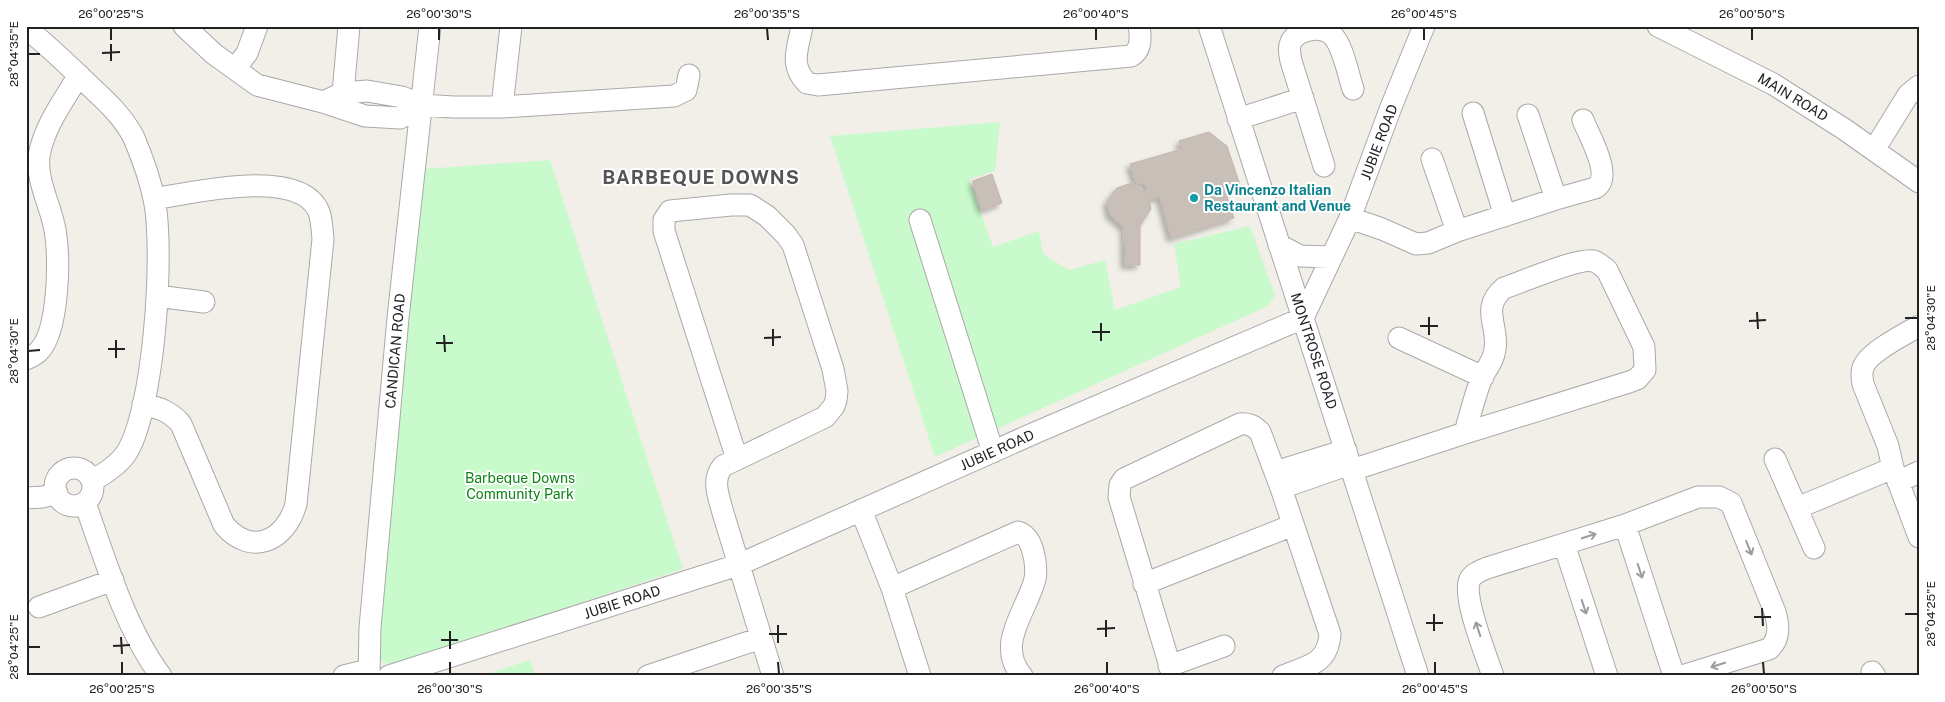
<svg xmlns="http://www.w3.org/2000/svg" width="1945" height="702" font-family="'Public Sans',sans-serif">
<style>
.park{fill:#c8facc}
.building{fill:#c7bfb8;stroke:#c4b6ab;filter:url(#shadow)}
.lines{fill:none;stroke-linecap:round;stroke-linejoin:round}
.minor-casing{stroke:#a9a9a9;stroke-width:23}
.minor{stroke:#fff;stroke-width:21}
.oneway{stroke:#9c9c9c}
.ticks{fill:none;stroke:#222;stroke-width:2}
.culture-dot{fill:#0f9aa8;stroke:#fff;stroke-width:2}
.labels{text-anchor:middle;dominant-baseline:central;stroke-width:4;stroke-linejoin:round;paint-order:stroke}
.street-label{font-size:14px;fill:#222;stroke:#fff}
.culture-label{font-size:14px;font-weight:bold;fill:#0d838f;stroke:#fff;text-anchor:start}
.park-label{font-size:14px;fill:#0c8416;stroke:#fff}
.district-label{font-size:19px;font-weight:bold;letter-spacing:1px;fill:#555;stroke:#fff}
.neatline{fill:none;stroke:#222;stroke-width:2}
.ticks-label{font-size:12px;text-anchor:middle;fill:#222}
</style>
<defs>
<filter id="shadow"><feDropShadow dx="-4" dy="4" stdDeviation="2.5" flood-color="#0004"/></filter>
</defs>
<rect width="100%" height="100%" fill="#f2efe9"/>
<!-- park -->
<path class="park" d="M 1000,122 L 995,171 L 969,179 L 993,247 L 1039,231 L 1043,254 L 1069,270 L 1105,260 L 1115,310 L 1181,287 L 1174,244 L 1250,226 L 1275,295 L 1268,306 L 935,457 L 830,136 Z
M 550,160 L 683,569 L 394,664 C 384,664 381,662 376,653 L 423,169 Z
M 530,660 L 535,676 L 480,676 Z"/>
<!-- building -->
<path class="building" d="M 1209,132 L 1227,146 L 1240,185 L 1226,193 L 1234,218 L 1171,238 L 1160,197 L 1149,199 L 1151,209 L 1140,226 L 1140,265 L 1125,265 L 1124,227 L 1110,215 L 1107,202 L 1117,188 L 1132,183 L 1144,192 L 1147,190 L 1145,183 L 1136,183 L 1130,164 L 1182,149 L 1179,141 Z
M 992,174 L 1002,203 L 982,210 L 973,181 Z"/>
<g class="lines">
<defs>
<path id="minor" d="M 184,26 L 214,54 L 257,85 L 323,102 L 365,116 L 400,118 L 421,105
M 802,26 C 798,49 789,65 807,83 L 818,85 L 1131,56 C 1142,50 1141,37 1139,26
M 1209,26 L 1418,676
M 1658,26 L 1773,84 L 1844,129 L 1919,182
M 26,28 C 50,47 71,68 93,89 C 109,104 124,118 134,138 C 142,157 150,179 154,199 C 165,249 154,415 125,455 C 117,466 104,474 92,481
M 235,69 L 247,53 L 257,26
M 343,93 L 349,26
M 323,102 L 343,93 L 367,91 L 402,97 L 421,105 L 453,107 L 502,107 L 674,96 L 686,90 L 689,75
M 502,107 L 511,26
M 1473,113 L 1505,216
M 1528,115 L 1556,199
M 1238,119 L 1303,98
M 1874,150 L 1908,95 L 1919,86
M 1432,159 L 1457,231
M 1324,166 L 1291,61 C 1290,55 1288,48 1291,42 C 1298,29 1321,25 1332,35 C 1343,45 1348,74 1353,89
M 1350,218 L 1382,229 L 1416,244 L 1428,243 L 1457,231 L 1556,199 L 1595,188 C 1614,177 1589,136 1583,120
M 920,220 L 993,452
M 1279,245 L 1300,256 L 1331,257
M 157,296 L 204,302
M 1919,326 C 1905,334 1867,353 1863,368 C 1861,373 1862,378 1863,384 L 1888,446 L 1893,468 L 1919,537
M 1399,338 L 1483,377
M 26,359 C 30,357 36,355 39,351 C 59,331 60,257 55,230 C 51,206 36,181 39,156 C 44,126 64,100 79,75
M 143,404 C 159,408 170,411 181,424 L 224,525 C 251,557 286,541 296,504 L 323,239 C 322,230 322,221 319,212 C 301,166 191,193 154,199
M 737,459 L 664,231 L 664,220 L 670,211 L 731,205 L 750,205 L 767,216 L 786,235 L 793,245 L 833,369 L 837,391 L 836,400 L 834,406 L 825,417 L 723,466 C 711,480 719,497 723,513 L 773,676
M 1775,459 L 1814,548
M55 487a19 19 0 1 1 38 0a19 19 0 1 1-38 0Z
M 1352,470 L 1465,433 L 1629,382 L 1637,379 L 1645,370 L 1644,347 L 1607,270 C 1603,267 1599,263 1594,261 C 1579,257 1522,282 1504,288 C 1480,308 1499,326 1495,349 C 1494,360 1487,368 1482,377 C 1475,395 1470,414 1465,433
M 1275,472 L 1346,450
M 1898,482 L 1919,472
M 1281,488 L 1350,464
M 26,498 L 43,497 L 57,493
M 85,503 C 105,559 125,628 161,676
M 1797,508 L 1893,468
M 861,510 L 892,588
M 1625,525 L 1674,676
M 1564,544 L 1607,676
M 1144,584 L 1293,525
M 39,607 L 113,580
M 1169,666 L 1224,646
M 1872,672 L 1875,676
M 344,676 L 368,670
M 369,676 L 370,628 L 398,318 L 430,26
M 389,676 L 738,565 L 1037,432 L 1303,318 L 1350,218 L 1391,107 L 1424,26
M 648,676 L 761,638
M 920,676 L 892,588 L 1018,532 C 1025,534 1030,541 1032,548 C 1035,558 1037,568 1035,579 C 1027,611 995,644 1022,676
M 1173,676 L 1119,497 L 1120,485 L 1124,479 L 1240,424 C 1249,423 1254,426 1260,432 L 1281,488 L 1330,634 C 1328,664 1308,666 1283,676
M 1493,676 C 1486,655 1464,601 1469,582 C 1471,574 1480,571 1487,568 L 1625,525 L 1698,497 L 1719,497 L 1731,503 L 1775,612 C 1779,626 1780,639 1769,649 L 1682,676"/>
</defs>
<!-- minor casing -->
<use href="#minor" class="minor-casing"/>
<!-- minor -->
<use href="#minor" class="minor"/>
</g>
<!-- one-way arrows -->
<defs><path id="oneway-shaft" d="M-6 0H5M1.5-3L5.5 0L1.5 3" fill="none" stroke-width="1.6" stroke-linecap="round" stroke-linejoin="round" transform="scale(1.25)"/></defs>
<g class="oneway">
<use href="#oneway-shaft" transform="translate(1589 536) rotate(-18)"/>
<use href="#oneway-shaft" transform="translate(1749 548) rotate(68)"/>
<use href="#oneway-shaft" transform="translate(1640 571) rotate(72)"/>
<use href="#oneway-shaft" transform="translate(1584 607) rotate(72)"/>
<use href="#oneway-shaft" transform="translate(1478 629) rotate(-108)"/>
<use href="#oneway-shaft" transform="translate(1718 665) rotate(163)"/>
</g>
<!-- ticks -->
<path class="ticks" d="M 111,28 L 111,40M 439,28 L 439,40M 767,28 L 768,40M 1096,28 L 1096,40M 1424,28 L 1424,40M 1752,28 L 1752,40M 111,44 L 111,61M 102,53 L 120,52M 28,54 L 40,54M 1757,312 L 1758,329M 1429,317 L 1429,335M 1905,318 L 1918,318M 1749,321 L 1766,320M 1101,323 L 1101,341M 1420,326 L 1438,326M 773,329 L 773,346M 1092,332 L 1110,332M 444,335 L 445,352M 764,338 L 781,337M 116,340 L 116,358M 436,343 L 453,343M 108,349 L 125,349M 28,351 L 40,350M 1762,608 L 1763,626M 1434,614 L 1434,631M 1905,614 L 1918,614M 1754,617 L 1771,617M 1106,620 L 1106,637M 1426,623 L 1443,623M 778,625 L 778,643M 1097,629 L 1115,628M 450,631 L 450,649M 769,634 L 787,634M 121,637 L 122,654M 441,640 L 458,640M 113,646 L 130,645M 28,647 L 40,647M 122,662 L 122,674M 450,662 L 450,674M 778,662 L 779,674M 1107,662 L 1107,674M 1435,662 L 1435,674M 1763,662 L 1764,674"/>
<!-- markers -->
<circle class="culture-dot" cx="1194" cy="198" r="5"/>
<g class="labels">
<!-- street labels -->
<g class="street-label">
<text transform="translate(1793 97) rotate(31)">MAIN ROAD</text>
<text transform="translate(1379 142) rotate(-69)">JUBIE ROAD</text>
<text transform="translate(395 351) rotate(-85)">CANDICAN ROAD</text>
<text transform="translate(1314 351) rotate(72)">MONTROSE ROAD</text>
<text transform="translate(997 450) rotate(-24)">JUBIE ROAD</text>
<text transform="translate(622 602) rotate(-18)">JUBIE ROAD</text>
</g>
<!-- culture labels -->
<g class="culture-label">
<text x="1204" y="190">Da Vincenzo Italian<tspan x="1204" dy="16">Restaurant and Venue</tspan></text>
</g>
<!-- park labels -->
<g class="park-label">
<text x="520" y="478">Barbeque Downs<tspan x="520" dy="16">Community Park</tspan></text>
</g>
<!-- district labels -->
<g class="district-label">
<text x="701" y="177">BARBEQUE DOWNS</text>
</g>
</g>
<!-- border -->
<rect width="1945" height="702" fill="none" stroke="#ffffff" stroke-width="55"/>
<rect x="28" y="28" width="1890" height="646" class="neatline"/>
<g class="ticks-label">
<text x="111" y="18">26°00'25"S</text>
<text x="439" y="18">26°00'30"S</text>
<text x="767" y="18">26°00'35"S</text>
<text x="1096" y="18">26°00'40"S</text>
<text x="1424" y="18">26°00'45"S</text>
<text x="1752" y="18">26°00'50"S</text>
<text transform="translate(14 54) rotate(-90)" y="4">28°04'35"E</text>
<text transform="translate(1931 318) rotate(-90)" y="4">28°04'30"E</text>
<text transform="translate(14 351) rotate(-90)" y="4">28°04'30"E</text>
<text transform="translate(1931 614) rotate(-90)" y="4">28°04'25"E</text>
<text transform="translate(14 647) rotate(-90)" y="4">28°04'25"E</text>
<text x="122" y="693">26°00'25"S</text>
<text x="450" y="693">26°00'30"S</text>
<text x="779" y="693">26°00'35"S</text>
<text x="1107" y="693">26°00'40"S</text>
<text x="1435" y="693">26°00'45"S</text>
<text x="1764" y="693">26°00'50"S</text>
</g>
</svg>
